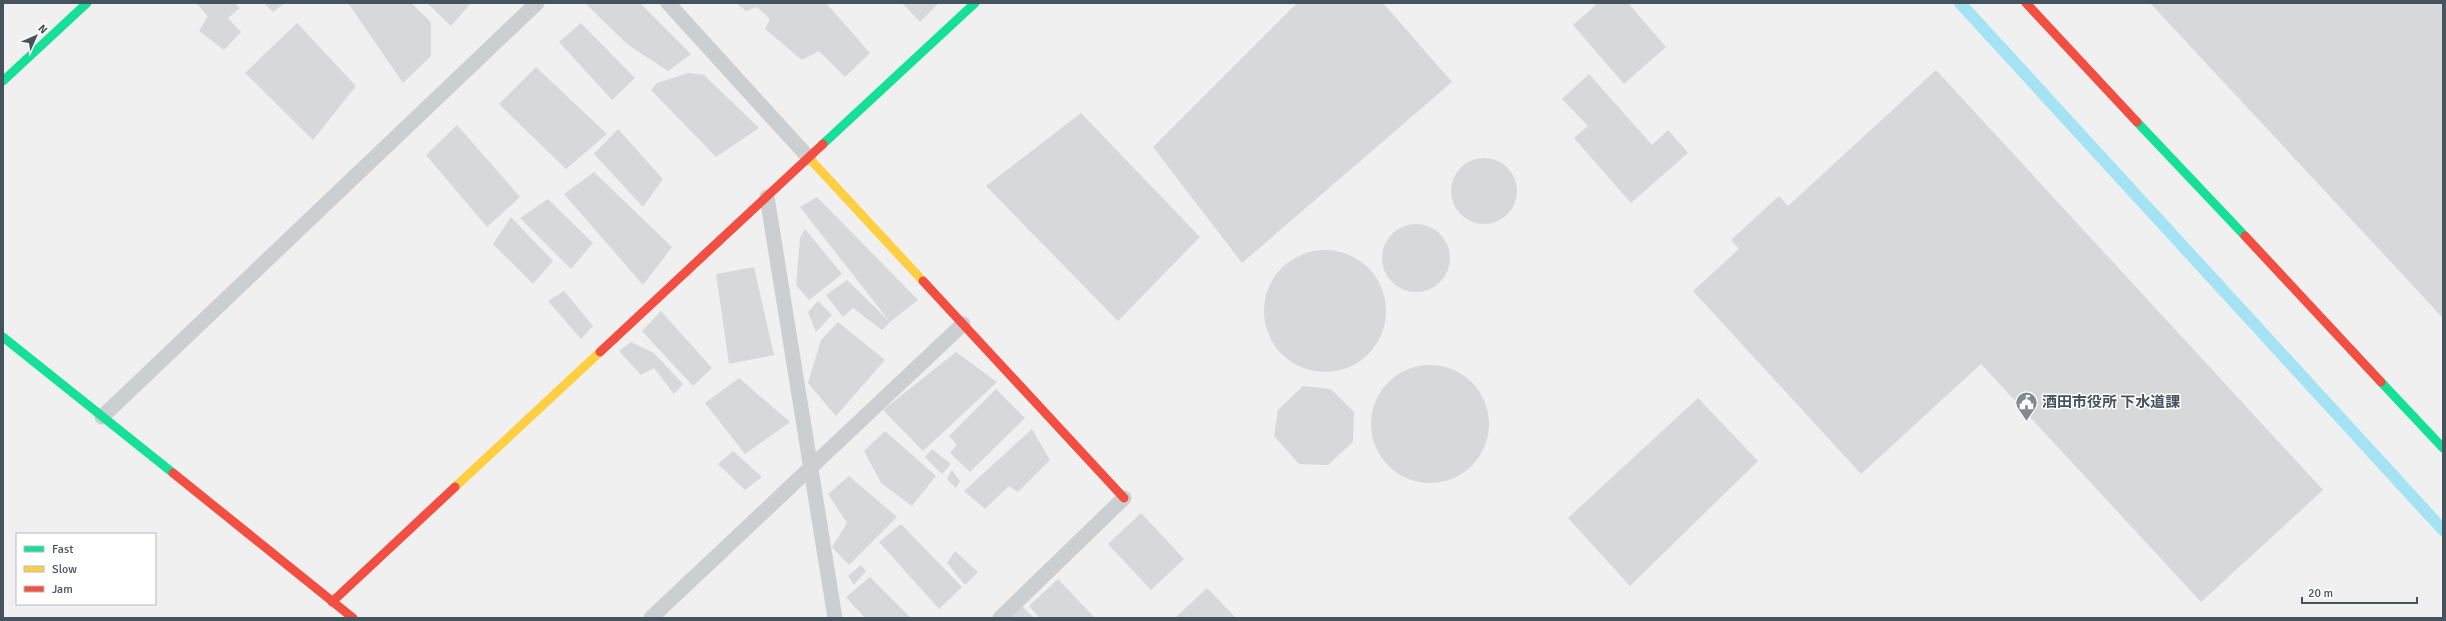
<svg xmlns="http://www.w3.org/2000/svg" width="2446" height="621" font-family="Signika,'Noto Sans JP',sans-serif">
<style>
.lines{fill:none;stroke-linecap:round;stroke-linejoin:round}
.stream{stroke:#a3e3f4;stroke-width:12}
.building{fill:#d7d8da}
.lane{stroke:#cccfd1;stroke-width:15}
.fast{stroke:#16e098;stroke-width:9}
.slow{stroke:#ffcf43;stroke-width:9}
.jam{stroke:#f24e42;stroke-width:9}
.labels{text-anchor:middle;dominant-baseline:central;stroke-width:3;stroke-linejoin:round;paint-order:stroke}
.poi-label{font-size:15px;font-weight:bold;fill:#45535f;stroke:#fff;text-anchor:start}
</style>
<rect width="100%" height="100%" fill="#f1f0f0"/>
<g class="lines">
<!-- stream -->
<path class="stream" d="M 1960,3 L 2443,530"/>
</g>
<!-- building -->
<path class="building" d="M 196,3 L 234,3 L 240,8 L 228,18 L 241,32 L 224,50 L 199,31 L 208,16 Z
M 264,3 L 285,3 L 273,12 Z
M 348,3 L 411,3 L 431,22 L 431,56 L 403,83 Z
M 427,3 L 471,3 L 451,26 Z
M 585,3 L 640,3 L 691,54 L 668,71 L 627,44 Z
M 736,3 L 826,3 L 870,53 L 845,77 L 819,51 L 802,60 L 765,29 L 770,19 L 757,7 L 746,11 Z
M 902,3 L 939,3 L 920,22 Z
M 1297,3 L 1383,3 L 1452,82 L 1242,263 L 1153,147 Z
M 1598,3 L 1628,3 L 1666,47 L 1624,84 L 1573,25 Z
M 2150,3 L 2443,3 L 2443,318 Z
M 297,23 L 356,86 L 313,140 L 245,73 Z
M 581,23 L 635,78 L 612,100 L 559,42 Z
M 536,67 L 607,134 L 566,169 L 499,104 Z
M 1936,70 L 2323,490 L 2201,602 L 1981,364 L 1861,474 L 1693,291 L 1739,249 L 1731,240 L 1779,196 L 1788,206 Z
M 688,73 L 704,75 L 759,128 L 716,157 L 651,90 L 657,83 Z
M 1589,74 L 1652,145 L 1668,130 L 1688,153 L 1631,203 L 1574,138 L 1588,126 L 1562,99 Z
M 1081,113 L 1200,237 L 1118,321 L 986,186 Z
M 457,125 L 520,197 L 487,227 L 426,155 Z
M 618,129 L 663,179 L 643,207 L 594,154 Z
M1451 191a33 33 0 1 1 66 0a33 33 0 1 1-66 0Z
M 594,172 L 672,247 L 643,285 L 564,194 Z
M 817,197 L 918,300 L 890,322 L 800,207 Z
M 548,199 L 593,243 L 571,269 L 520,218 Z
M 511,217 L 553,261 L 533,284 L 493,244 Z
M1382 258a34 34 0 1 1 68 0a34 34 0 1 1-68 0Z
M 805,229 L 842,274 L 809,300 L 796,285 L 800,238 Z
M1264 311a61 61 0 1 1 122 0a61 61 0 1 1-122 0Z
M 754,267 L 774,355 L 729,364 L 716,274 Z
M 847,280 L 890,322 L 882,330 L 853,308 L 843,317 L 826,295 Z
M 564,291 L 593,326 L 581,339 L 548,301 Z
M 818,301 L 832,315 L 816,332 L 808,312 Z
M 661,311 L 712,368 L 693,386 L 642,331 Z
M 838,322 L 885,360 L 836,416 L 808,383 L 821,340 Z
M 631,342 L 654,353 L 683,384 L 674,394 L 654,368 L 641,375 L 619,351 Z
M 956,352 L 997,382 L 923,451 L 883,410 Z
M1371 424a59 59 0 1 1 118 0a59 59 0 1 1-118 0Z
M 739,378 L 790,422 L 745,454 L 705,403 Z
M 1303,386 L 1331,389 L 1354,412 L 1353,442 L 1328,465 L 1299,464 L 1274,436 L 1278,410 Z
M 996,389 L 1025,418 L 970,472 L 950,453 L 957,445 L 949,436 Z
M 1698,398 L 1758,461 L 1630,586 L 1568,518 Z
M 1032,429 L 1050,460 L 1018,492 L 1009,486 L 985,509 L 964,491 Z
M 885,431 L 936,476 L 912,506 L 881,483 L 864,451 Z
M 932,449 L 951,464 L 942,474 L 925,457 Z
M 733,451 L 762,477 L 745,490 L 718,464 Z
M 952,470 L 960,481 L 956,488 L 947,479 Z
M 849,476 L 897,517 L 849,565 L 832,547 L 847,523 L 828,494 Z
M 1141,513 L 1184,559 L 1151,590 L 1108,544 Z
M 901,524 L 962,587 L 939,609 L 879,542 Z
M 955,551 L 978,572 L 965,585 L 947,563 Z
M 861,565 L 866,571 L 854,585 L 848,576 Z
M 870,577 L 911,618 L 865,618 L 846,597 Z
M 1058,579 L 1095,618 L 1040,618 L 1029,606 Z
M 1207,588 L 1236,618 L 1175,618 Z
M 1021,605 L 1034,618 L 1007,618 Z"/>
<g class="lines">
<!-- lane -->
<path class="lane" d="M 668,3 L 809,158
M 767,197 L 835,618
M 102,417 L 537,3
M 651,618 L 963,324
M 1000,618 L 1124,498"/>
<!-- fast -->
<path class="fast" d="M 3,81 L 87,3
M 2137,122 L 2245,236
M 823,144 L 975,3
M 3,337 L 173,473
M 2381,382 L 2443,448"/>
<!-- slow -->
<path class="slow" d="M 809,158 L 923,281
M 455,487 L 600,352"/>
<!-- jam -->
<path class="jam" d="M 2026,3 L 2137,122
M 2245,236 L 2381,382
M 923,281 L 1124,498
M 600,352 L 823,144
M 173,473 L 353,618
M 332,602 L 455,487"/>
</g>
<!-- icons -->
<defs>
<symbol id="civic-pin" viewBox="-11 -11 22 30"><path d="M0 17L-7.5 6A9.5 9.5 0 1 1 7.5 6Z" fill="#818a92" stroke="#fff"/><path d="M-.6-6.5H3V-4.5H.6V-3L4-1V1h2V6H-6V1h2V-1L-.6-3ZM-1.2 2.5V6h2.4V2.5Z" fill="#fff"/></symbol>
</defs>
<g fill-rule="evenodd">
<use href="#civic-pin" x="2014" y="390" width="25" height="34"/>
</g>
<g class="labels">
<!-- poi labels -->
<g class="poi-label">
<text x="2042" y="402">酒田市役所 下水道課</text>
</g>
</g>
<!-- border -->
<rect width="2446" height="621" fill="none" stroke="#45535f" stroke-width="8"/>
<!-- legend -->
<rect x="16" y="533" width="140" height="72" fill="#ffffff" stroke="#b5babf"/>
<rect x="24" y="546" width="20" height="6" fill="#16e098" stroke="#b5babf"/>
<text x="52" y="553" font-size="12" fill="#45535f">Fast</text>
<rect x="24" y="566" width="20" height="6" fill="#ffcf43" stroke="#b5babf"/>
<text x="52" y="573" font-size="12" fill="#45535f">Slow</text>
<rect x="24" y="586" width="20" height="6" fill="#f24e42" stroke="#b5babf"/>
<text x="52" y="593" font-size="12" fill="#45535f">Jam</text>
<!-- north arrow -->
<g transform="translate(36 36) rotate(45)" stroke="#ffffff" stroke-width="3" paint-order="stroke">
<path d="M0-3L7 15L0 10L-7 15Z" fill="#45535f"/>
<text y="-6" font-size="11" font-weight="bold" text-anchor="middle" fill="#45535f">N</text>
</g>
<!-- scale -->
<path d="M2302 597v6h115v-6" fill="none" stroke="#45535f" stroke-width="2"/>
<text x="2308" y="597" font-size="12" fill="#45535f" stroke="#ffffff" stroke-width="3" paint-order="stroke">20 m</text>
</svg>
